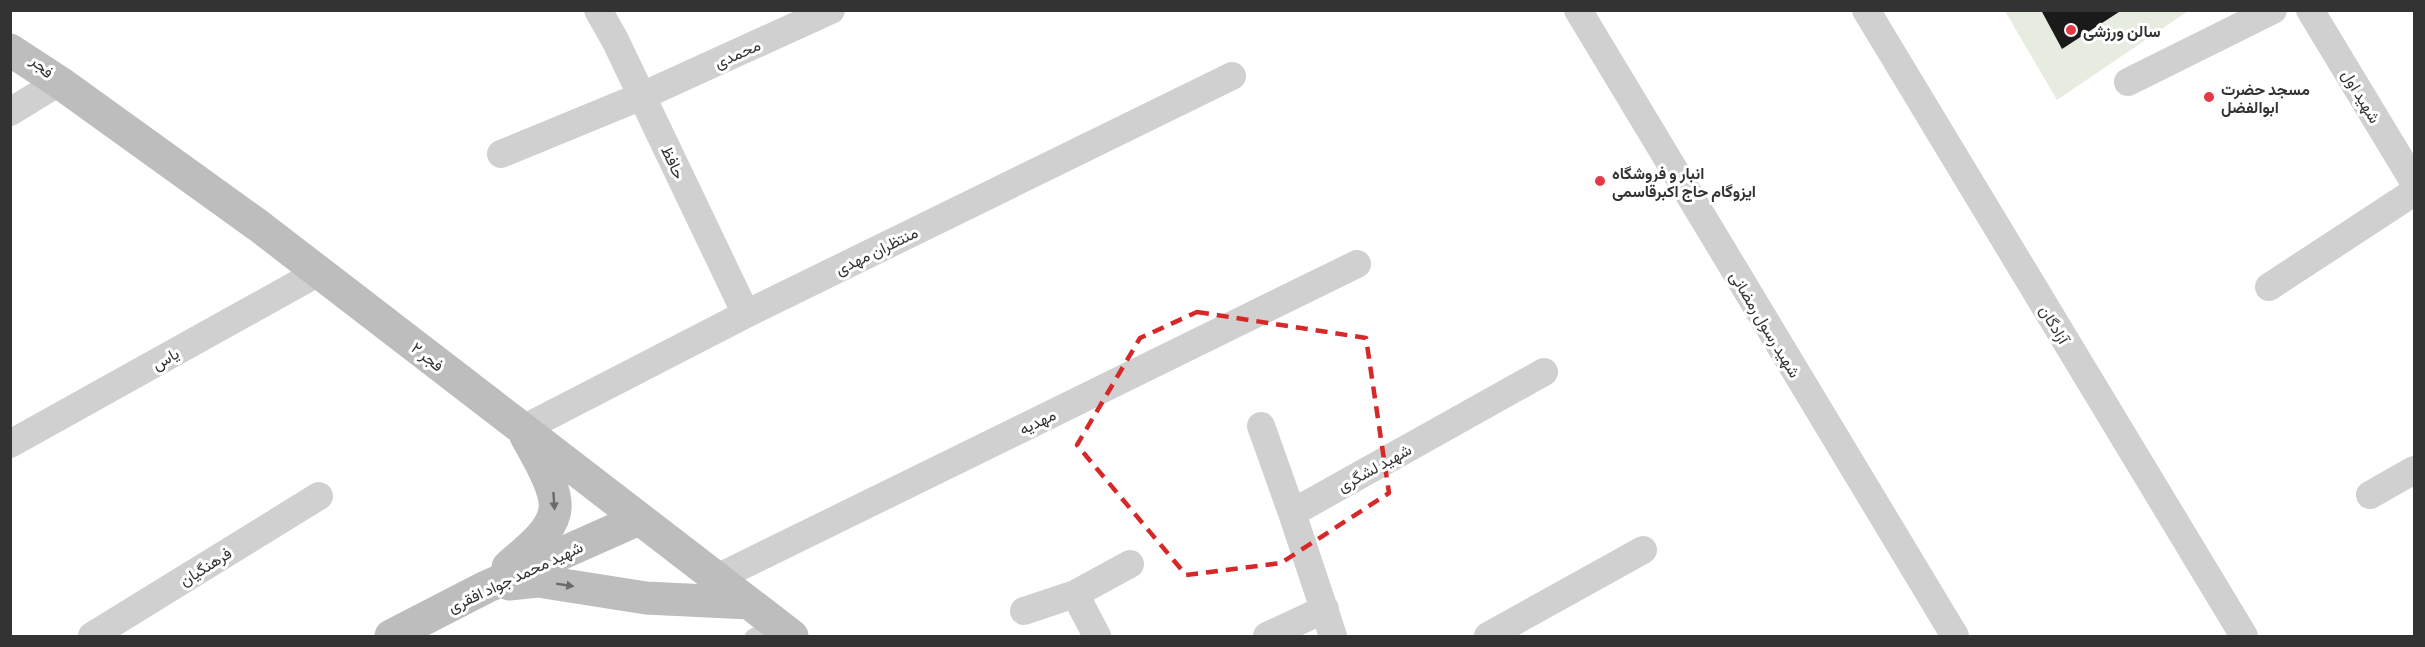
<svg xmlns="http://www.w3.org/2000/svg" width="2425" height="647" font-family="Commissioner,Vazirmatn,sans-serif">
<style>
.green{fill:#e6ecdf}
.building{fill:#1a1a1a}
.lines{fill:none;stroke-linecap:round;stroke-linejoin:round}
.lane{stroke:#d0d0d0;stroke-width:14}
.street{stroke:#d0d0d0;stroke-width:28}
.secondary{stroke:#bdbdbd;stroke-width:33}
.oneway{fill:#6a6a6a}
.marked{fill:none;stroke:#d62828;stroke-width:4.5;stroke-dasharray:12 8;stroke-linejoin:round}
.poi-dot{fill:#e63946;stroke:#fff;stroke-width:2}
.labels{text-anchor:middle;dominant-baseline:central;stroke-width:6;stroke-linejoin:round;paint-order:stroke}
.poi-label{font-size:16px;font-weight:bold;fill:#333;stroke:#fff;text-anchor:start}
.street-label{font-size:16px;fill:#333;stroke:#fff}
</style>
<rect width="100%" height="100%" fill="#fff"/>
<!-- green -->
<path class="green" d="M 2005,11 L 2188,11 L 2057,100 Z"/>
<!-- building -->
<path class="building" d="M 2041,10 L 2122,10 L 2062,49 Z"/>
<g class="lines">
<!-- lane -->
<path class="lane" d="M 752,636 L 776,624"/>
<!-- street -->
<path class="street" d="M 598,10 L 615,40 L 746,314
M 1578,10 L 1955,636
M 1866,10 L 2244,636
M 2310,10 L 2414,182
M 2128,82 L 2273,10
M 10,112 L 59,82
M 501,154 L 642,96 L 831,10
M 2269,287 L 2414,192
M 1261,426 L 1292,513
M 523,429 L 746,314 L 1232,76
M 10,444 L 319,272
M 2370,495 L 2414,470
M 717,578 L 1357,264
M 1075,594 L 1097,636
M 1024,611 L 1075,594 L 1130,564
M 92,636 L 319,496
M 1267,636 L 1325,609
M 1333,636 L 1292,513 L 1544,372
M 1488,636 L 1643,550"/>
<!-- secondary -->
<path class="secondary" d="M 10,50 L 59,82 L 259,226 L 792,636
M 508,567 C 523,553 549,535 554,514 C 561,492 536,455 526,436
M 509,584 L 538,581 L 646,598 L 749,603
M 391,636 L 486,587 L 639,519"/>
</g>
<!-- one-way arrows -->
<defs><path id="oneway-solid" d="M-6-.8H1V-3.2L6.5 0L1 3.2V.8H-6Z" transform="scale(1.5)"/></defs>
<g class="oneway">
<use href="#oneway-solid" transform="translate(554 501) rotate(86)"/>
<use href="#oneway-solid" transform="translate(565 585) rotate(9)"/>
</g>
<!-- marked area -->
<path class="marked" d="M 1197,312 L 1366,338 L 1389,493 L 1281,563 L 1186,575 L 1077,445 L 1140,338 Z"/>
<!-- markers -->
<g class="poi-dot">
<circle cx="2071" cy="30" r="6"/>
<circle cx="2209" cy="97" r="6"/>
<circle cx="1600" cy="181" r="6"/>
</g>
<g class="labels">
<!-- poi labels -->
<g class="poi-label">
<text x="2083" y="30">سالن ورزشی</text>
<text x="2221" y="88">مسجد حضرت<tspan x="2221" dy="18">ابوالفضل</tspan></text>
<text x="1612" y="172">انبار و فروشگاه<tspan x="1612" dy="18">ایزوگام حاج اکبرقاسمی</tspan></text>
</g>
<!-- street labels -->
<g class="street-label">
<text transform="translate(737 53) rotate(-24)">محمدی</text>
<text transform="translate(43 66) rotate(44)">فجر</text>
<text transform="translate(2362 96) rotate(59)">شهید اول</text>
<text transform="translate(674 162) rotate(65)">حافظ</text>
<text transform="translate(876 250) rotate(-26)">منتظران مهدی</text>
<text transform="translate(1766 324) rotate(59)">شهید رسول رمضانی</text>
<text transform="translate(2055 324) rotate(59)">آزادگان</text>
<text transform="translate(428 356) rotate(38)">فجر ۲</text>
<text transform="translate(165 358) rotate(-29)">یاس</text>
<text transform="translate(1037 421) rotate(-26)">مهدیه</text>
<text transform="translate(1374 467) rotate(-29)">شهید لشگری</text>
<text transform="translate(205 566) rotate(-32)">فرهنگیان</text>
<text transform="translate(515 576) rotate(-25)">شهید محمد جواد افقری</text>
</g>
</g>
<!-- border -->
<rect width="2425" height="647" fill="none" stroke="#333333" stroke-width="24"/>
</svg>
